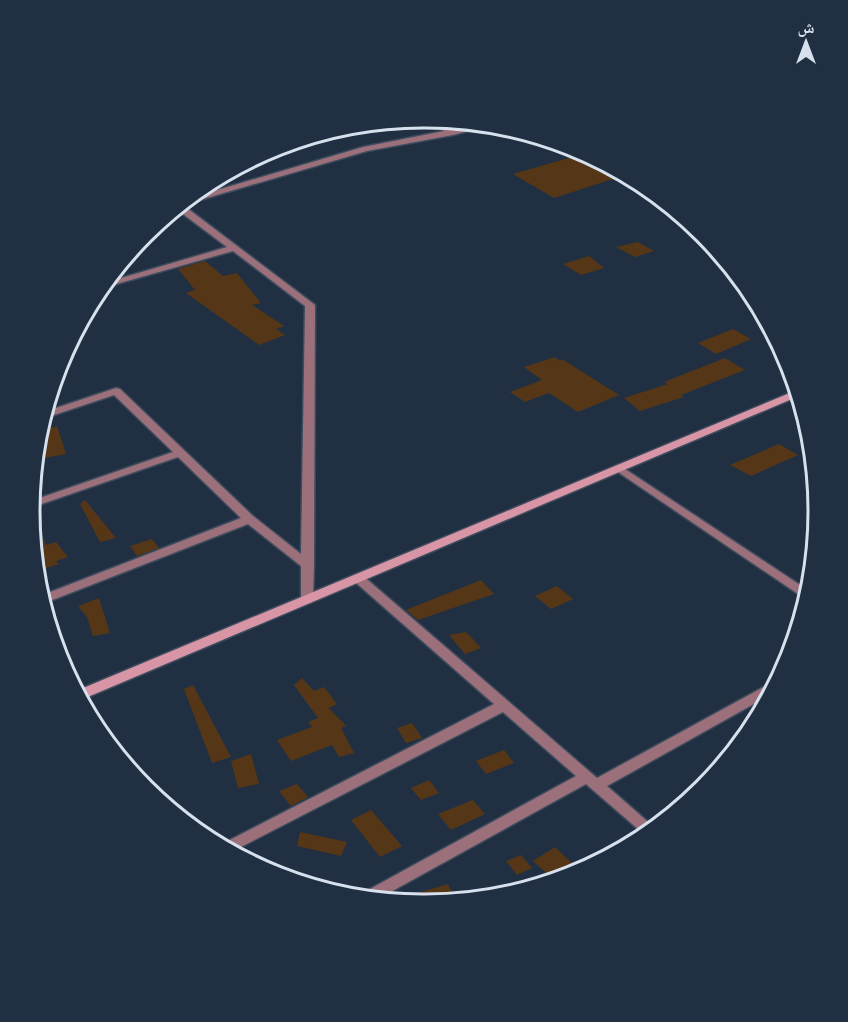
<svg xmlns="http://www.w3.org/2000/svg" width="848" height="1022" font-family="Commissioner,'Noto Naskh Arabic',sans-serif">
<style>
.building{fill:#553717}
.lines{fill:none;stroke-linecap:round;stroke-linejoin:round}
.street-casing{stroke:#3d4c5d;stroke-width:3}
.secondary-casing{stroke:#3d4c5d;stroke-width:3}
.street{fill:#9b707b;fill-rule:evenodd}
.secondary{fill:#d895a6;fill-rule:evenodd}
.rim{fill:none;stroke:#d7e1ed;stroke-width:3}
</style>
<rect width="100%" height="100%" fill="#203042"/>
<!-- building -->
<path class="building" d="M 572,157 L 616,178 L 554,198 L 513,174 Z
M 638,242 L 654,251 L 635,257 L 616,247 Z
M 589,256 L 604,268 L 581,275 L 563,264 Z
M 205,261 L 223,276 L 237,273 L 261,303 L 252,305 L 284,326 L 276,329 L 285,335 L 259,345 L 186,293 L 195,290 L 178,269 Z
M 733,329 L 751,339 L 716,354 L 698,343 Z
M 555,357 L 560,361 L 562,359 L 619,395 L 578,412 L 549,393 L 525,402 L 510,392 L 542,380 L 524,367 Z
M 725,358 L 745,370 L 681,395 L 684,397 L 640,411 L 624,398 L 668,384 L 664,382 Z
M 57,426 L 66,454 L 45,458 L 38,432 Z
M 779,444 L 798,455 L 751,476 L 730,465 Z
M 85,500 L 116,538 L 100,542 L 80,504 Z
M 31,518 L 33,518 L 46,545 L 56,542 L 68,557 L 56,561 L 59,564 L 36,571 Z
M 152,539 L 159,548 L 137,556 L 130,546 Z
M 481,580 L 494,594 L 418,620 L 406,610 Z
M 557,586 L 573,599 L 551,609 L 535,596 Z
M 99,598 L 110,633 L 93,636 L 87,617 L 78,606 Z
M 466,632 L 470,636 L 481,648 L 465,654 L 449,635 Z
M 302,678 L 314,691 L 324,687 L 337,704 L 329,708 L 346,726 L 341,728 L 354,753 L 339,757 L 332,745 L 291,761 L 277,740 L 312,727 L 308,722 L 318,718 L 294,685 Z
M 193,685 L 231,757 L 212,763 L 184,689 Z
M 412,723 L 422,738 L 406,743 L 397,728 Z
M 504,750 L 514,763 L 486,774 L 476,761 Z
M 251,754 L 259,784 L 238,788 L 231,761 Z
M 429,780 L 439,793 L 421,800 L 411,788 Z
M 297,784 L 308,797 L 291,806 L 279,791 Z
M 473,800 L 485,814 L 451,830 L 438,814 Z
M 371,810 L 402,846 L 380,857 L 351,820 Z
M 300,832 L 347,842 L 341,856 L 297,846 Z
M 555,847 L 575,866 L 554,880 L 533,861 Z
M 521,855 L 532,868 L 517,875 L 506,861 Z
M 448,884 L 455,898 L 424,905 L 395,902 L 394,900 Z"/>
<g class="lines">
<defs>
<path id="street" d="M 424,117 L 435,118 L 452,129 L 484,123 L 494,124 L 453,135 L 367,151 L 183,205 L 315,305 L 314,565 L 313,599 L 312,602 L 302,602 L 301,599 L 301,566 L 248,524 L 42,604 L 40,596 L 241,518 L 178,457 L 30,508 L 31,501 L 173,452 L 114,395 L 42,419 L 44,412 L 116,388 L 120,389 L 253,516 L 301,554 L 305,306 L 233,251 L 99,289 L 104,283 L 227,247 L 175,208 L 187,199 L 363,147 L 444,131 Z
M 619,465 L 809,591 L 807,600 L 615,470 L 613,468 L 615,466 Z
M 358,574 L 362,575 L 597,778 L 769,684 L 777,683 L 770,695 L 607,786 L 655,828 L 646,836 L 586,784 L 376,900 L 357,898 L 359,895 L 576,776 L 503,712 L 231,852 L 218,846 L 494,704 L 354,581 L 352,578 L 354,575 Z"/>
<path id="secondary" d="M 797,390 L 799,396 L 83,699 L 80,700 L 76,691 Z"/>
</defs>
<!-- street casing -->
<use href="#street" class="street-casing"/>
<!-- secondary casing -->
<use href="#secondary" class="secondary-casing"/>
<!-- street -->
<use href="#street" class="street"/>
<!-- secondary -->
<use href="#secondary" class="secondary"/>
</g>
<!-- crop -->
<path d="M0 0H848V1022H0ZM423 128H425A383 383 0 0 1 808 511V511A383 383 0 0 1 425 894H423A383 383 0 0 1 40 511V511A383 383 0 0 1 423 128Z" fill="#203042" fill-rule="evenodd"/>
<path class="rim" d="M423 128H425A383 383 0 0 1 808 511V511A383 383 0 0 1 425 894H423A383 383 0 0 1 40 511V511A383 383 0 0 1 423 128Z"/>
<!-- north arrow -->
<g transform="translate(806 42)" stroke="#203042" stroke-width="4.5" paint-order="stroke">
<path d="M0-4.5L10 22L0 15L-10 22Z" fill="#d7e1ed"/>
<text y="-9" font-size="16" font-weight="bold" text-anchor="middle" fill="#d7e1ed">ش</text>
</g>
</svg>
